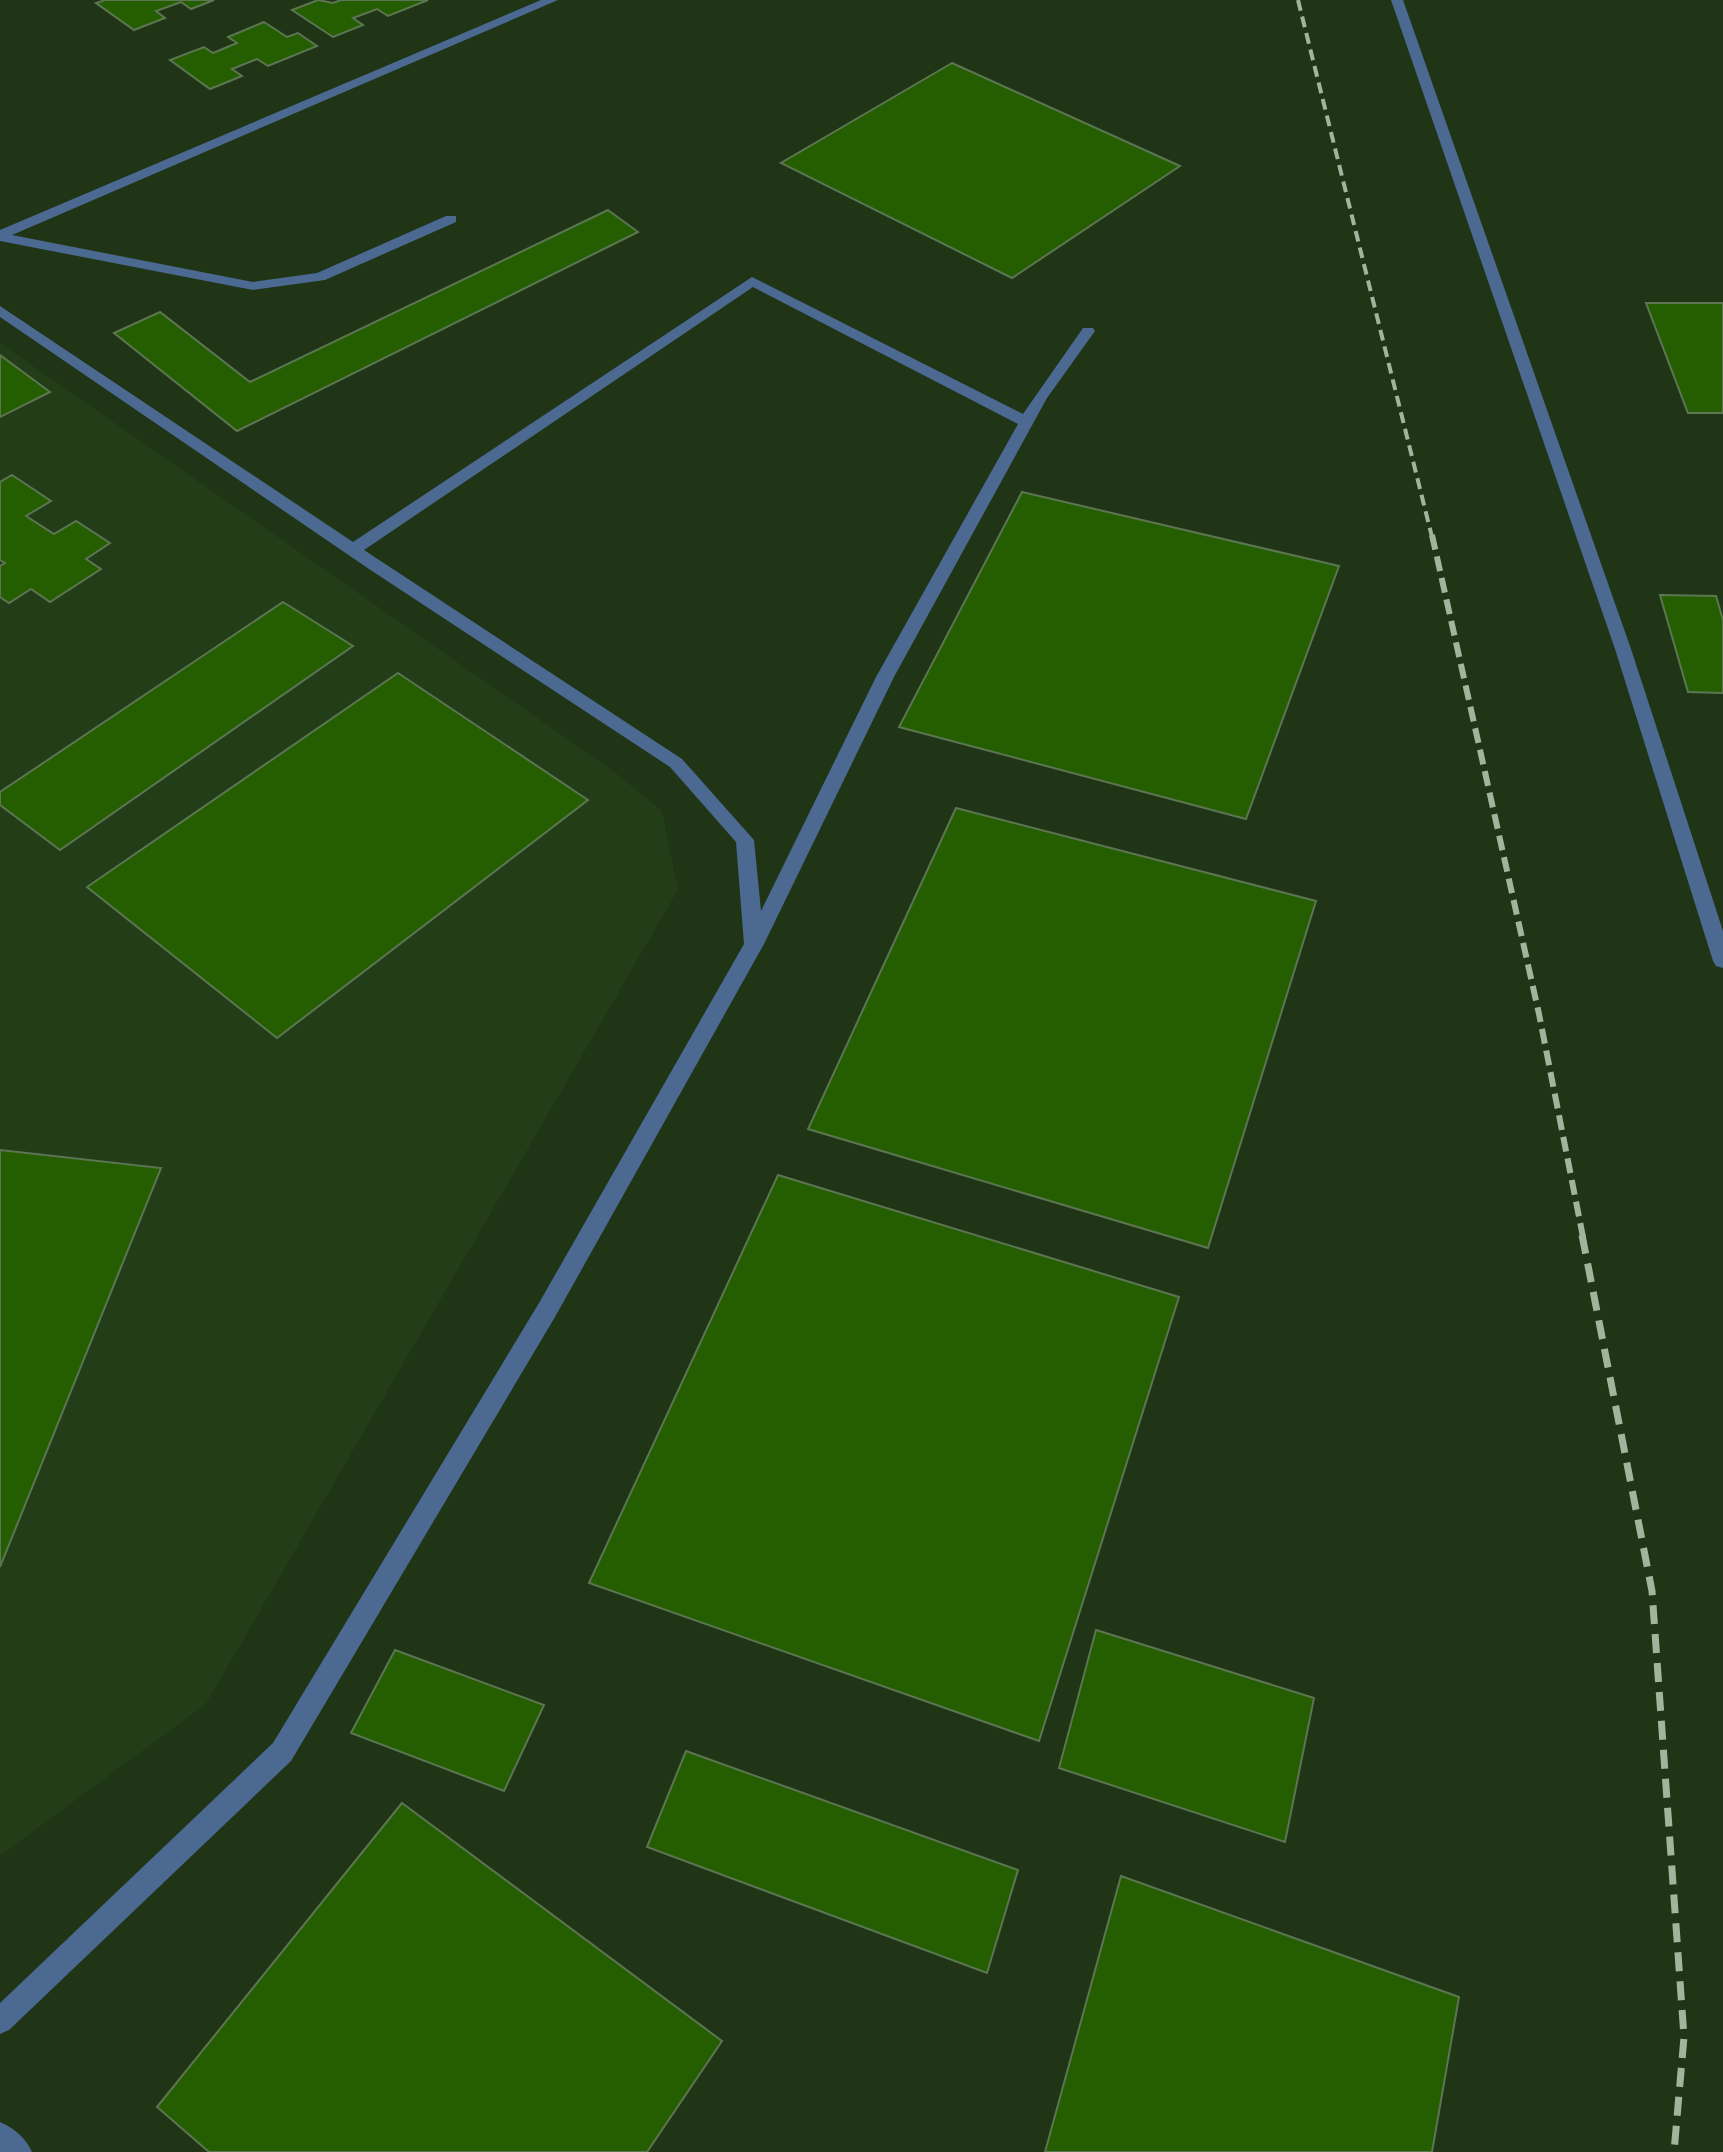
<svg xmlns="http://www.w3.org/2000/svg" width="1723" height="2152" font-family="'PT Sans',sans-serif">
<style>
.built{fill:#223d17}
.building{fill:#255e00;stroke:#5c7553;stroke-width:2}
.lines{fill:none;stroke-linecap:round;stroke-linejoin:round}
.minor{fill:#4c6992;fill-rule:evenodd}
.rail-far2{stroke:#a3b49d;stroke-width:4;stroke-dasharray:11 6;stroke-linecap:butt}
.rail-far1{stroke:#a3b49d;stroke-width:6;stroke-dasharray:15 7;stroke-linecap:butt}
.rail{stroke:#a3b49d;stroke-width:7;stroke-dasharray:19 10;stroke-linecap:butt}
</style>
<rect width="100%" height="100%" fill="#1f3516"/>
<!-- built -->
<path class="built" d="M 0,343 L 616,773 L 662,811 L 678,890 L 206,1704 L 0,1856 Z"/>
<!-- building -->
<path class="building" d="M 105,0 L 214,0 L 191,9 L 181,2 L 156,11 L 165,18 L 134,30 L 96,3 Z
M 318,0 L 333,3 L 341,0 L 428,0 L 388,16 L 377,9 L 353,18 L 363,25 L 333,37 L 292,10 Z
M 264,22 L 287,37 L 298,33 L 317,46 L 268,66 L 257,59 L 232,69 L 242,76 L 210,89 L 170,60 L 204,47 L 213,53 L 237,43 L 228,37 Z
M 952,63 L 1180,166 L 1012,278 L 781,163 Z
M 608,210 L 638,232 L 237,431 L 114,333 L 160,312 L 250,382 Z
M 1646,303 L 1723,303 L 1723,413 L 1688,413 Z
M 0,355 L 50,392 L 0,417 Z
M 12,475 L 51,501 L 26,516 L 54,534 L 76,521 L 110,543 L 86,559 L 101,569 L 50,602 L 31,589 L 9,603 L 0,597 L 0,566 L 5,563 L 0,560 L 0,482 Z
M 1022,492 L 1339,566 L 1246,819 L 899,727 Z
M 1660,595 L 1716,596 L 1723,620 L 1723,693 L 1688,692 Z
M 283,602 L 353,646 L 60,850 L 0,805 L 0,792 Z
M 398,673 L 588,800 L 277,1038 L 87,887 Z
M 956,808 L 1316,901 L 1208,1248 L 808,1129 Z
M 0,1150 L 161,1168 L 0,1567 Z
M 778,1175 L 1179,1297 L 1039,1741 L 589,1583 Z
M 1096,1630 L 1314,1698 L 1285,1842 L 1059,1768 Z
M 395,1650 L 544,1705 L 504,1791 L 351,1733 Z
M 686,1751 L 1018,1870 L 987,1973 L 647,1847 Z
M 402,1803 L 722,2041 L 647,2152 L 209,2152 L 157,2107 Z
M 1121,1876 L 1459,1997 L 1432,2152 L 1045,2152 Z"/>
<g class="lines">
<!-- minor -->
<path class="minor" d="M 541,0 L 558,0 L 12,235 L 253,282 L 317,273 L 446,216 L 456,216 L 456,222 L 325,280 L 253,290 L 0,241 L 0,230 Z
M 1391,0 L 1403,0 L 1631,649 L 1723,931 L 1723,968 L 1716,966 L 1713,961 L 1615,649 Z
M 752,277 L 1023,414 L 1083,328 L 1093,328 L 1095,331 L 1047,398 L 894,677 L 764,944 L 555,1317 L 291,1761 L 9,2030 L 0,2034 L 0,2003 L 273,1743 L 539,1303 L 744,944 L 736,842 L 670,767 L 369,569 L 0,317 L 0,306 L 353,542 ZM 753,287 L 1018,424 L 876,677 L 761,911 L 754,840 L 682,759 L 364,550 Z
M 0,2122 C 14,2128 26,2138 32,2152 L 0,2152 Z"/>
<!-- rail-far2 -->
<path class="rail-far2" d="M 1298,0 L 1432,537"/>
<!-- rail-far1 -->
<path class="rail-far1" d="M 1432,535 L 1539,1014 L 1583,1237"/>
<!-- rail -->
<path class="rail" d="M 1582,1235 L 1652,1591 L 1684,2037 L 1674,2152"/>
</g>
</svg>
